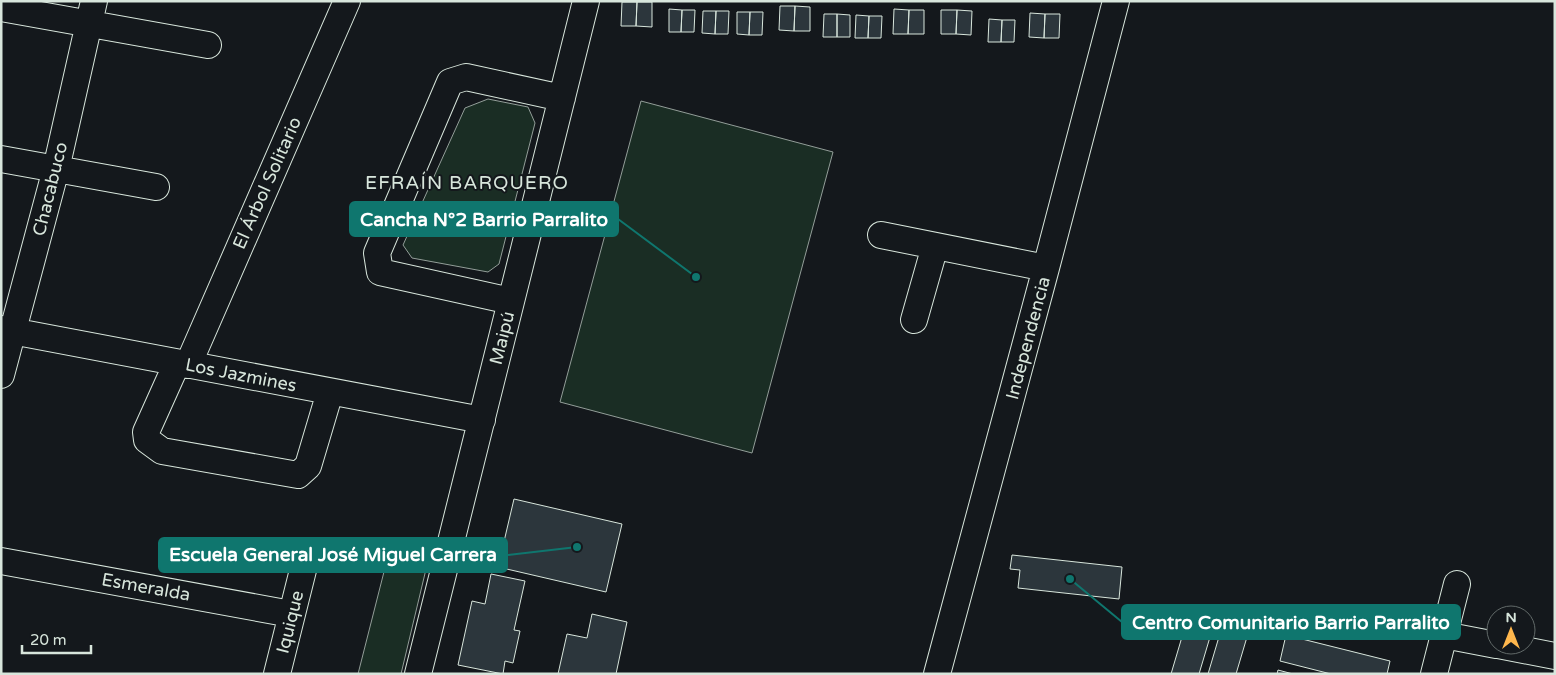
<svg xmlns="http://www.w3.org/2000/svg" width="1556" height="675" font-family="'Varela Round',sans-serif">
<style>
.green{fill:#1a2d24;stroke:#939e99}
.building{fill:#2c363c;stroke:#d8e6dc}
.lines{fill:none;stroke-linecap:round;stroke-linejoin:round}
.minor-casing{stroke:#d8e6dc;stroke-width:28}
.minor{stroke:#14181c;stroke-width:26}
.labels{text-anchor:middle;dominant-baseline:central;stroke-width:4;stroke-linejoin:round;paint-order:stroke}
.street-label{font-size:18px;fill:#d8e6dc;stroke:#14181c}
.neighbourhood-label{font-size:19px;letter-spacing:1px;fill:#d8e6dc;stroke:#14181c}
.leader{fill:none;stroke:#0f766e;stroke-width:2}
.callout-dot{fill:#0f766e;stroke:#14181c;stroke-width:2}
.callout{fill:#0f766e;stroke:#0f766e;stroke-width:2}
.callout-label{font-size:19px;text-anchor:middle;font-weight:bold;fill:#fff}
</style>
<rect width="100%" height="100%" fill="#14181c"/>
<!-- green -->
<path class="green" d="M 488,99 L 528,107 L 535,123 L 499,264 L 488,272 L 412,258 L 403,245 L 465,108 Z
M 641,101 L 833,152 L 752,453 L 560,402 Z
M 388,556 L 427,565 L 401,674 L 358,674 Z"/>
<!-- building -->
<path class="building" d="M 622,2 L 637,2 L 636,26 L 621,26 Z
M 637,2 L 652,2 L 652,27 L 636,26 Z
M 780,6 L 795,6 L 794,31 L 779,30 Z
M 795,6 L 810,7 L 810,31 L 794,31 Z
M 669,9 L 682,10 L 681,32 L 669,32 Z
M 894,9 L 909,10 L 908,34 L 893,34 Z
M 682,10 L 695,10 L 694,32 L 681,32 Z
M 909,10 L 924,10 L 924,34 L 908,34 Z
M 941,10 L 957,10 L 956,34 L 941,34 Z
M 957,10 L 972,11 L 971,35 L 956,34 Z
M 703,11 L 716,11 L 715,34 L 702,33 Z
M 716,11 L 729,11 L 728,34 L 715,34 Z
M 737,12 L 750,12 L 749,35 L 737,34 Z
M 750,12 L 763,12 L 762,35 L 749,35 Z
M 1030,13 L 1045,14 L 1044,38 L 1029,37 Z
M 824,14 L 837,14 L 837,37 L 823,37 Z
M 837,14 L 850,15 L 850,37 L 837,37 Z
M 1045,14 L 1060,14 L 1059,38 L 1044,38 Z
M 856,15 L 869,16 L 868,38 L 855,38 Z
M 869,16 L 882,16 L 881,38 L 868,38 Z
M 989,19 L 1002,20 L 1001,42 L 988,42 Z
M 1002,20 L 1015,20 L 1014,42 L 1001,42 Z
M 514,499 L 622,524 L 606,592 L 498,567 Z
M 1012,555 L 1122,567 L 1119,599 L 1018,588 L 1020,570 L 1010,569 Z
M 491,574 L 525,581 L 514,630 L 520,631 L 513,663 L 505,661 L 503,674 L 458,665 L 472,601 L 485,604 Z
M 592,614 L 627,622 L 616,674 L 558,674 L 567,634 L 587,638 Z
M 1187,620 L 1213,627 L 1199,674 L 1171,674 Z
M 1221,630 L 1247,637 L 1236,674 L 1208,674 Z
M 1286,635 L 1390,661 L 1387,674 L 1331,674 L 1280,661 Z
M 1278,670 L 1293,674 L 1277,674 Z"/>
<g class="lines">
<defs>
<path id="minor" d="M 1,8 L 208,45
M 1,159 L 156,187
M 881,235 L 1046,268
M 511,301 L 380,272 L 377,253 L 450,82 L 466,77 L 562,98
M 914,320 L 935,246
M 1,329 L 482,420
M 177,363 L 146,432 L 147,440 L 162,451 L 298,475 L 308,466 L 330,392
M 188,365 L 347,1
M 1,375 L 56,169 L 94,1
M 1,561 L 291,614
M 1444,635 L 1496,645
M 1498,645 L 1555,656
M 277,674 L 303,570
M 418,674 L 586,1
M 937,674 L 1046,268 L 1116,1
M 1434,674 L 1457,584"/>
</defs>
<!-- minor casing -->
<use href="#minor" class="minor-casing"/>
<!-- minor -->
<use href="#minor" class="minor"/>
</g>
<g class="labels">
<!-- street labels -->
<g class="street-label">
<text transform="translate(267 183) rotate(-66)">El Árbol Solitario</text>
<text transform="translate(50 189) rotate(-76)">Chacabuco</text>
<text transform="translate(502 338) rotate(-76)">Maipú</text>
<text transform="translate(1028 338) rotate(-75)">Independencia</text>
<text transform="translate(241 375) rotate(11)">Los Jazmines</text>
<text transform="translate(146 587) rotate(10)">Esmeralda</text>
<text transform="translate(290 622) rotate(-76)">Iquique</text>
</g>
<!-- neighbourhood labels -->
<g class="neighbourhood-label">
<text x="467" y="183">EFRAÍN BARQUERO</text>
</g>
</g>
<!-- callouts -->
<path class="leader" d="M696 277L618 219M577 547L507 555M1070 579L1122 622"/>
<g class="callout-dot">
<circle cx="696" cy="277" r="5"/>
<circle cx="577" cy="547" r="5"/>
<circle cx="1070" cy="579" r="5"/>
</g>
<g class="callout">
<rect x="350" y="202" width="268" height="34" rx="5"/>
<rect x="159" y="538" width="348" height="34" rx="5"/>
<rect x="1122" y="605" width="338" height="34" rx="5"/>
</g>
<g class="callout-label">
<text x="484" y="226">Cancha N°2 Barrio Parralito</text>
<text x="333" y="561">Escuela General José Miguel Carrera</text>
<text x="1291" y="629">Centro Comunitario Barrio Parralito</text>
</g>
<!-- border -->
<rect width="1556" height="675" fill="none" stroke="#d8e6dc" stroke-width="5"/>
<!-- north arrow -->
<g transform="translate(1511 630)"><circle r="24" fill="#14181c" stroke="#626a69"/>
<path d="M0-4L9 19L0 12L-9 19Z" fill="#ffb74d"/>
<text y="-8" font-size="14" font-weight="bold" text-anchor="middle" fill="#d8e6dc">N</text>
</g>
<!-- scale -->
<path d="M22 645v8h69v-8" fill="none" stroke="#d8e6dc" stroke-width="2.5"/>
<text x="30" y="645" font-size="15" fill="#d8e6dc" stroke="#14181c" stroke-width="4" paint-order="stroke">20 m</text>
</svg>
